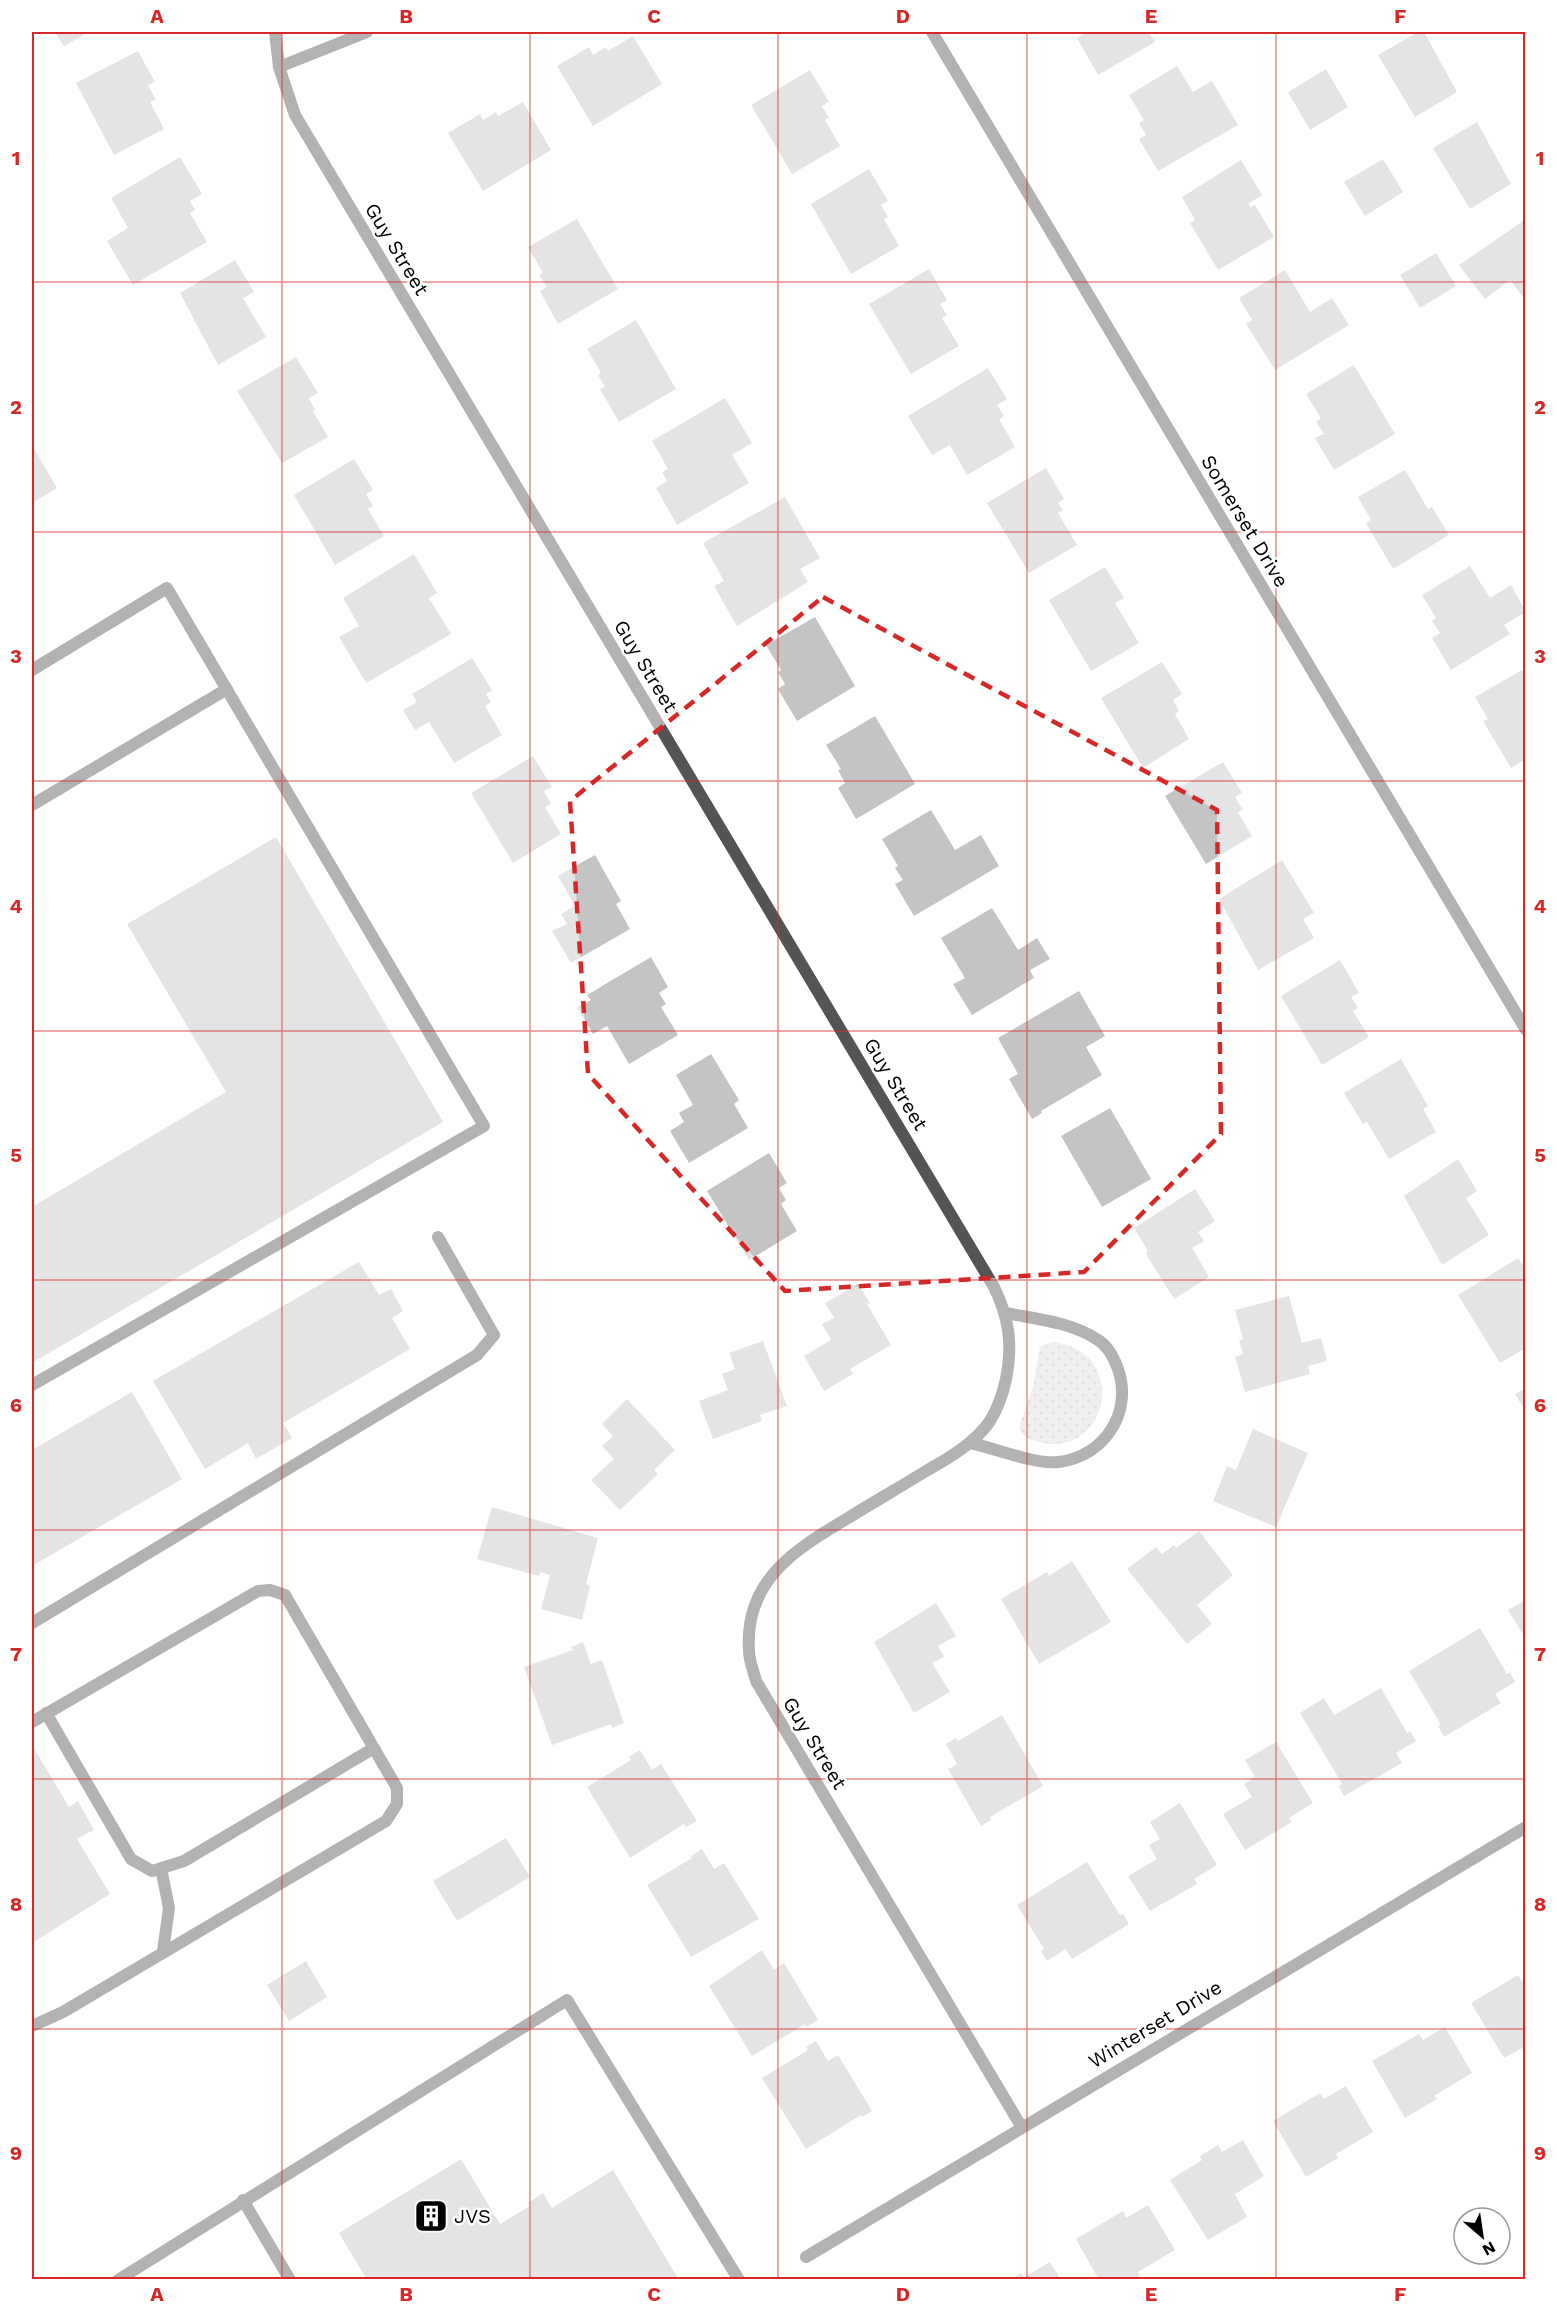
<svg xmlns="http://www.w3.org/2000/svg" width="1557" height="2311" font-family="'Work Sans',sans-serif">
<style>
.grass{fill:url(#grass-dots)}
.building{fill:#c4c4c4}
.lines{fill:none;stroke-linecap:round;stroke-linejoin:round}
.lane{stroke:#545454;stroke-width:12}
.street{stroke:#545454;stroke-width:12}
.marked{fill:none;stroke:#d62828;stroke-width:4.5;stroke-dasharray:12 8;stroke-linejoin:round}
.grid{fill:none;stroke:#d62828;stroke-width:1.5;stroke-opacity:0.55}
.labels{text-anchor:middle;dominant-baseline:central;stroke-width:5;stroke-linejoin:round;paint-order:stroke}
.street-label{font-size:20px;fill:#000;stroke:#fff}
.poi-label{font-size:20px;fill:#000;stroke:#fff;text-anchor:start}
.neatline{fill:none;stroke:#d62828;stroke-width:2}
.grid-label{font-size:20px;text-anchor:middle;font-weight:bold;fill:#d62828}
</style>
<defs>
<pattern id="grass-dots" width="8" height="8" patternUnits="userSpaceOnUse" patternTransform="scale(1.5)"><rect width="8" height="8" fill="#dbdbdb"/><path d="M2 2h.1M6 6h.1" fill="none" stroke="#bababa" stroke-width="1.8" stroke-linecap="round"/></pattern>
</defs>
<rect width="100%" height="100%" fill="#fff"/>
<!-- grass -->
<path class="grass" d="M 1053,1342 C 1128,1350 1111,1455 1043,1443 C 1034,1441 1025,1439 1020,1430 L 1020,1424 L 1033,1387 L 1039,1351 L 1041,1346 Z"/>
<!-- building -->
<path class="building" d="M 55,32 L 89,32 L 64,46 Z
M 1082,32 L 1154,32 L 1150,34 L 1155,42 L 1098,75 L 1077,38 L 1083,34 Z
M 1418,32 L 1424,32 L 1457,92 L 1415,117 L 1378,55 Z
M 633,36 L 662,84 L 593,126 L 557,66 L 589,47 L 593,55 L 606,47 L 608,51 Z
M 138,51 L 155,82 L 148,85 L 156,100 L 150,102 L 164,129 L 114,155 L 76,83 Z
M 1177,66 L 1193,92 L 1212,81 L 1238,125 L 1158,171 L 1139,139 L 1146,135 L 1139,123 L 1144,120 L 1129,95 Z
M 1326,69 L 1348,107 L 1310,130 L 1288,92 Z
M 810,70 L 829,102 L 822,106 L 829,118 L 825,120 L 840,146 L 792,174 L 751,105 Z
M 523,102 L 551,150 L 483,191 L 448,133 L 480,114 L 483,120 L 496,112 L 498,116 Z
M 1477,122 L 1511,184 L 1470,209 L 1433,148 Z
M 180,157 L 202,194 L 190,201 L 195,210 L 190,213 L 207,242 L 133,285 L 107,241 L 128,228 L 111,198 Z
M 1383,159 L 1403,192 L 1365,216 L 1344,182 Z
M 1241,160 L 1262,195 L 1248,204 L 1251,207 L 1255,205 L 1274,237 L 1218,270 L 1190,223 L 1195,220 L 1182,197 Z
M 869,169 L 888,201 L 881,205 L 888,217 L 884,219 L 899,246 L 851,274 L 811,204 Z
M 577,219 L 618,289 L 558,324 L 540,291 L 547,287 L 539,275 L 543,273 L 528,247 Z
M 1526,219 L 1526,301 L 1510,280 L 1485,299 L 1459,265 Z
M 1436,253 L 1456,286 L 1420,308 L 1400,275 Z
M 235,260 L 254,292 L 243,298 L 266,337 L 218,365 L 180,293 Z
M 929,269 L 947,300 L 940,304 L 947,315 L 942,318 L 959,346 L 911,374 L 869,304 Z
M 1285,270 L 1310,312 L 1332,298 L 1349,325 L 1275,370 L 1246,324 L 1252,320 L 1239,298 Z
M 636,320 L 676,389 L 619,422 L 600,389 L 605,387 L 598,375 L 601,373 L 587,349 Z
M 296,357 L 318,393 L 309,398 L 315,410 L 313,411 L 328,437 L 282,463 L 237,391 Z
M 1354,365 L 1395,434 L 1334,470 L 1315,438 L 1324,434 L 1316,422 L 1321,418 L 1306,394 Z
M 988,368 L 1007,399 L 997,405 L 1004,416 L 999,419 L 1015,447 L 967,475 L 950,445 L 932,455 L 908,416 Z
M 725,398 L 752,443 L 732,455 L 749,483 L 677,525 L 656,488 L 667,481 L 662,472 L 668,469 L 652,441 Z
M 32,445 L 57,488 L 32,503 Z
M 354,459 L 373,490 L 366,494 L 373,506 L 368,509 L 384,536 L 335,565 L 294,495 Z
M 1046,468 L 1064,499 L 1058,503 L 1063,510 L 1058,513 L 1077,545 L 1029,573 L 987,503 Z
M 1405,470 L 1428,509 L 1432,507 L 1449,535 L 1393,569 L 1366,523 L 1371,520 L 1358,497 Z
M 785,497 L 820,558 L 800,569 L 808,582 L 737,626 L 714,586 L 724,581 L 703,543 Z
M 414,554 L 437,593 L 429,598 L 451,634 L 366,683 L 339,637 L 359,626 L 343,598 Z
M 1470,566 L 1490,598 L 1511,585 L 1526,612 L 1504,625 L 1510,634 L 1451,670 L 1432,638 L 1440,633 L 1432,621 L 1436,618 L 1422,595 Z
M 1105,567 L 1124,598 L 1115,603 L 1139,643 L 1091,671 L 1049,600 Z
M 815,617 L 855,686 L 797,721 L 778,689 L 785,684 L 778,672 L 781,670 L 766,645 Z
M 472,658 L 492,690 L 486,694 L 491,702 L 485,706 L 502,735 L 454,763 L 429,722 L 415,730 L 403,710 L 417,702 L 412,694 Z
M 1162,662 L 1182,694 L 1173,700 L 1179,711 L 1175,714 L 1189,739 L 1143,768 L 1101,698 Z
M 1522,670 L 1526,675 L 1526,759 L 1511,768 L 1483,721 L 1488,719 L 1475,697 Z
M 875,716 L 915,784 L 856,819 L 838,788 L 845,783 L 838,770 L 841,769 L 826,745 Z
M 533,756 L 552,787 L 544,791 L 551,804 L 545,807 L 561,834 L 513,863 L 471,793 Z
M 1223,762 L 1242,793 L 1235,797 L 1243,810 L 1238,812 L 1252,836 L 1206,864 L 1165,796 Z
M 931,810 L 955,850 L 981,835 L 999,866 L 914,916 L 895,884 L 903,880 L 895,868 L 898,866 L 882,839 Z
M 276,837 L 443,1122 L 32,1363 L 32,1207 L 226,1092 L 127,924 Z
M 595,855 L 621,901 L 616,904 L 630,929 L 571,963 L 552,931 L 567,924 L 561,914 L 575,906 L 558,876 Z
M 1282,860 L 1314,913 L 1303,919 L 1314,938 L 1258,970 L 1219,899 Z
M 992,908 L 1018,950 L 1037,938 L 1050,959 L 1030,970 L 1034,978 L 972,1015 L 953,984 L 965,978 L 941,938 Z
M 651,957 L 668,987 L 659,993 L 666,1004 L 661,1007 L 678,1035 L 629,1064 L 607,1026 L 593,1034 L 577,1007 L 591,1000 L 587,995 Z
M 1340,960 L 1359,993 L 1351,997 L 1358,1008 L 1353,1011 L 1369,1037 L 1322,1065 L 1281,996 Z
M 1079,991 L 1105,1036 L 1086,1047 L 1102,1075 L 1041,1111 L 1042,1113 L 1032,1119 L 1009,1079 L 1018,1074 L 998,1038 Z
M 711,1054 L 739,1100 L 734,1104 L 748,1128 L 689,1163 L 670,1131 L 684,1122 L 679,1113 L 693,1105 L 676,1075 Z
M 1401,1059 L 1428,1106 L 1423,1109 L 1436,1132 L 1389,1159 L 1367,1122 L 1363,1124 L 1344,1093 Z
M 1110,1108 L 1151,1179 L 1102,1207 L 1061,1136 Z
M 769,1153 L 787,1183 L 779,1188 L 786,1200 L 781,1204 L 797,1231 L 749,1260 L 707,1191 Z
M 1458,1159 L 1477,1191 L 1466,1198 L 1489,1235 L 1442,1265 L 1404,1196 Z
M 1195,1189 L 1215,1221 L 1198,1232 L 1204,1241 L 1192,1248 L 1209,1277 L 1174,1299 L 1146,1254 L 1148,1251 L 1134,1228 Z
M 1518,1258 L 1526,1270 L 1526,1348 L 1500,1363 L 1458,1295 Z
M 359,1262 L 379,1295 L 391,1289 L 403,1311 L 392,1318 L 410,1349 L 283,1423 L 292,1438 L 256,1459 L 248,1443 L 205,1469 L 153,1381 Z
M 858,1284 L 870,1303 L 867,1304 L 891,1345 L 850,1369 L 853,1374 L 824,1391 L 804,1356 L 831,1340 L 822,1324 L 834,1318 L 825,1303 Z
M 1289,1296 L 1302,1343 L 1321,1338 L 1327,1361 L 1308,1366 L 1310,1374 L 1245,1392 L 1235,1357 L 1243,1354 L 1239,1340 L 1243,1339 L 1235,1310 Z
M 763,1341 L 787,1406 L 760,1415 L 762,1421 L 713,1439 L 699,1401 L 728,1390 L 722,1374 L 735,1369 L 729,1353 Z
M 1526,1388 L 1526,1412 L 1515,1394 Z
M 132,1392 L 182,1479 L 32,1566 L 32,1450 Z
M 627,1399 L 675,1450 L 654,1470 L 658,1474 L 620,1510 L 591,1480 L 614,1459 L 602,1446 L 613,1436 L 602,1424 Z
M 1253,1429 L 1308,1453 L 1276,1527 L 1213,1501 L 1227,1466 L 1236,1470 Z
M 492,1507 L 598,1538 L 586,1584 L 590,1586 L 582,1620 L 541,1609 L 550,1575 L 540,1572 L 539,1576 L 477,1559 Z
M 1199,1531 L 1233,1575 L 1197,1605 L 1212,1624 L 1187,1644 L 1127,1569 L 1156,1547 L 1162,1554 L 1174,1545 L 1176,1548 Z
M 1072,1561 L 1111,1622 L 1039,1664 L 1001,1599 L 1047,1572 L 1049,1576 Z
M 1526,1600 L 1526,1639 L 1508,1610 Z
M 936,1603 L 956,1636 L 938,1646 L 944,1657 L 932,1663 L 950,1692 L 914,1713 L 874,1642 Z
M 1480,1628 L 1507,1674 L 1510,1672 L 1515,1682 L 1495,1694 L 1501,1703 L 1444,1737 L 1438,1726 L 1441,1725 L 1409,1671 Z
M 583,1642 L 591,1664 L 602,1660 L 624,1723 L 612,1728 L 611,1724 L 552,1745 L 524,1667 L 573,1650 L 571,1647 Z
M 1381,1688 L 1407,1733 L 1410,1731 L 1416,1741 L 1396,1753 L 1402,1763 L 1344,1796 L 1339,1786 L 1342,1784 L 1300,1713 L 1324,1698 L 1334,1715 Z
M 1002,1715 L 1043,1786 L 990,1817 L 991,1820 L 981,1826 L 948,1769 L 957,1764 L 946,1744 L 956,1738 L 958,1741 Z
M 1276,1742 L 1313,1803 L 1289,1818 L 1292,1822 L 1245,1850 L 1223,1814 L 1252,1797 L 1244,1784 L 1255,1777 L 1245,1760 Z
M 32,1745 L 69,1807 L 78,1801 L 94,1830 L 77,1839 L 110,1894 L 32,1943 Z
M 640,1750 L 652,1770 L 661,1764 L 697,1821 L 686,1827 L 684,1824 L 630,1858 L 587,1787 L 631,1760 L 629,1757 Z
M 1180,1803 L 1217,1865 L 1194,1879 L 1197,1884 L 1150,1911 L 1128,1876 L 1157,1859 L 1149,1845 L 1160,1839 L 1150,1822 Z
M 506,1838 L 530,1877 L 457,1921 L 433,1881 Z
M 702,1849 L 714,1869 L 724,1863 L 759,1919 L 691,1957 L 647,1885 L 692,1858 L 691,1856 Z
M 1087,1862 L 1120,1915 L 1123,1914 L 1129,1924 L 1072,1959 L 1066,1949 L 1047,1961 L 1041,1951 L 1044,1949 L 1017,1905 Z
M 762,1950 L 774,1970 L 784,1963 L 818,2020 L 806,2027 L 805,2024 L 752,2056 L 709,1986 Z
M 306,1961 L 327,1997 L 289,2021 L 267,1985 Z
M 1518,1975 L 1522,1981 L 1526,1979 L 1526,2046 L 1504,2058 L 1471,2003 Z
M 1445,2027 L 1472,2073 L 1434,2096 L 1437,2099 L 1405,2118 L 1372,2061 L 1419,2034 L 1423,2040 Z
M 816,2041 L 828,2061 L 838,2055 L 872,2111 L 862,2117 L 861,2115 L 806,2149 L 762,2078 L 808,2050 L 806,2047 Z
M 1346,2086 L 1373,2132 L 1336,2154 L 1338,2158 L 1306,2177 L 1273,2121 L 1320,2093 L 1324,2099 Z
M 1243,2140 L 1264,2176 L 1235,2194 L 1247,2217 L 1208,2240 L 1170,2180 L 1202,2160 L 1200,2156 L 1218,2145 L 1222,2152 Z
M 461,2159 L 500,2224 L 530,2206 L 528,2203 L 543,2193 L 552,2208 L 613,2170 L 679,2280 L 367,2280 L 339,2233 Z
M 1148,2205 L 1175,2250 L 1138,2272 L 1140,2276 L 1135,2280 L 1099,2280 L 1076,2239 L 1123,2211 L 1126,2218 Z
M 1050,2262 L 1061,2280 L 1011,2280 L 1021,2273 L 1024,2277 Z"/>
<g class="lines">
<!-- lane -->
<path class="lane" d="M 32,670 L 167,588 L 484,1126 L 32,1385
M 32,805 L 227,689
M 32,1623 L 477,1355 L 494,1335 L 438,1237
M 46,1713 L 131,1859 L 152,1871 L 184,1861 L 374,1748
M 32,1722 L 258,1591 L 270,1590 L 285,1595 L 397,1788 L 397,1804 L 386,1821 L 63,2012 L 32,2026
M 161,1868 L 169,1908 L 163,1951
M 243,2200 L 290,2280
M 118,2280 L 567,2000 L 739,2280"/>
<!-- street -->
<path class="street" d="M 275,32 L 279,67 L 295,115 L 994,1287 C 1009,1318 1013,1344 1006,1379 C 1003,1393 998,1408 990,1421 C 975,1443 949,1458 926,1471 C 900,1487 874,1502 848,1518 C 796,1549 744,1580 749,1651 C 749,1661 754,1672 756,1681 L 1021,2126
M 932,32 L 1526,1030
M 279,67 L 367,32
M 970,1443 C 995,1448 1035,1465 1059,1462 C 1105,1456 1133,1412 1118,1369 C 1114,1358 1108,1346 1098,1340 C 1071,1322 1036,1319 1006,1313
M 806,2257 L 1526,1827"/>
</g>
<!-- marked area -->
<path d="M0 0H1557V2311H0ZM 823,597 L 1217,810 L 1221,1134 L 1084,1272 L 785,1291 L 588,1074 L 570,801 Z" fill="#fff" fill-opacity=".55" fill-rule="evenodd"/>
<path class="marked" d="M 823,597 L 1217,810 L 1221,1134 L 1084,1272 L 785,1291 L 588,1074 L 570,801 Z"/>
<!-- grid -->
<path class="grid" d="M 282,32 L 282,2280M 530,32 L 530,2280M 778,32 L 778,2280M 1027,32 L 1027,2280M 1276,32 L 1276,2280M 32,282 L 1526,282M 32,532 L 1526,532M 32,781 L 1526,781M 32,1031 L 1526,1031M 32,1280 L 1526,1280M 32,1530 L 1526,1530M 32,1779 L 1526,1779M 32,2029 L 1526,2029"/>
<!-- icons -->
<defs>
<symbol id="building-square" viewBox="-11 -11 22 22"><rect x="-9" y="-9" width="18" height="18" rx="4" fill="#000" stroke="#fff"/><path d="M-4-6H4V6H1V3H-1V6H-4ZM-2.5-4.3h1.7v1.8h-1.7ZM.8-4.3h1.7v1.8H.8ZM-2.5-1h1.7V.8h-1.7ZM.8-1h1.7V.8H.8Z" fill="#fff"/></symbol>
</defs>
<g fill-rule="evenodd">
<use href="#building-square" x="412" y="2197" width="38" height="38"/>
</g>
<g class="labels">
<!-- street labels -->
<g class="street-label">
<text transform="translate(397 249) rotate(59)">Guy Street</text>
<text transform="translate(1245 521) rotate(59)">Somerset Drive</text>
<text transform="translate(646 666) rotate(59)">Guy Street</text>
<text transform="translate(896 1084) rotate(59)">Guy Street</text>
<text transform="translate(815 1743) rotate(59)">Guy Street</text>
<text transform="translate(1155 2024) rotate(-31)">Winterset Drive</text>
</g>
<!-- poi labels -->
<g class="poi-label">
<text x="454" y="2216">JVS</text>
</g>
</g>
<!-- border -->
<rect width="1557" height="2311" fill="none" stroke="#ffffff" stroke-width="66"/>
<!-- north arrow -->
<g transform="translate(1482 2236) rotate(151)"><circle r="28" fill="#ffffff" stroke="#999999" stroke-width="1.5"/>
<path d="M0-4.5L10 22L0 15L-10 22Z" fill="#000000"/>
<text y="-9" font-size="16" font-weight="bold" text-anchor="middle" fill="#000000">N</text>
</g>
<rect x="33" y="33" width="1491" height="2245" class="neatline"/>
<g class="grid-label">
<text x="157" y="23">A</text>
<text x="406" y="23">B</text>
<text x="654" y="23">C</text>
<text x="903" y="23">D</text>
<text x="1151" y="23">E</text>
<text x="1400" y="23">F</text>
<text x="16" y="165">1</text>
<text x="1540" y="165">1</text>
<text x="16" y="414">2</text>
<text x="1540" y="414">2</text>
<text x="16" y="663">3</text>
<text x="1540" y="663">3</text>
<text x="16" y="913">4</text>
<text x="1540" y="913">4</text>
<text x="16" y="1162">5</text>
<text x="1540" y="1162">5</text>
<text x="16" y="1412">6</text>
<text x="1540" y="1412">6</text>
<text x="16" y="1661">7</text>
<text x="1540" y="1661">7</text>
<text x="16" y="1911">8</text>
<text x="1540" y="1911">8</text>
<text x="16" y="2160">9</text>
<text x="1540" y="2160">9</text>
<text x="157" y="2301">A</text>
<text x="406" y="2301">B</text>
<text x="654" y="2301">C</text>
<text x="903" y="2301">D</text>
<text x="1151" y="2301">E</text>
<text x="1400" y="2301">F</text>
</g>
</svg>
